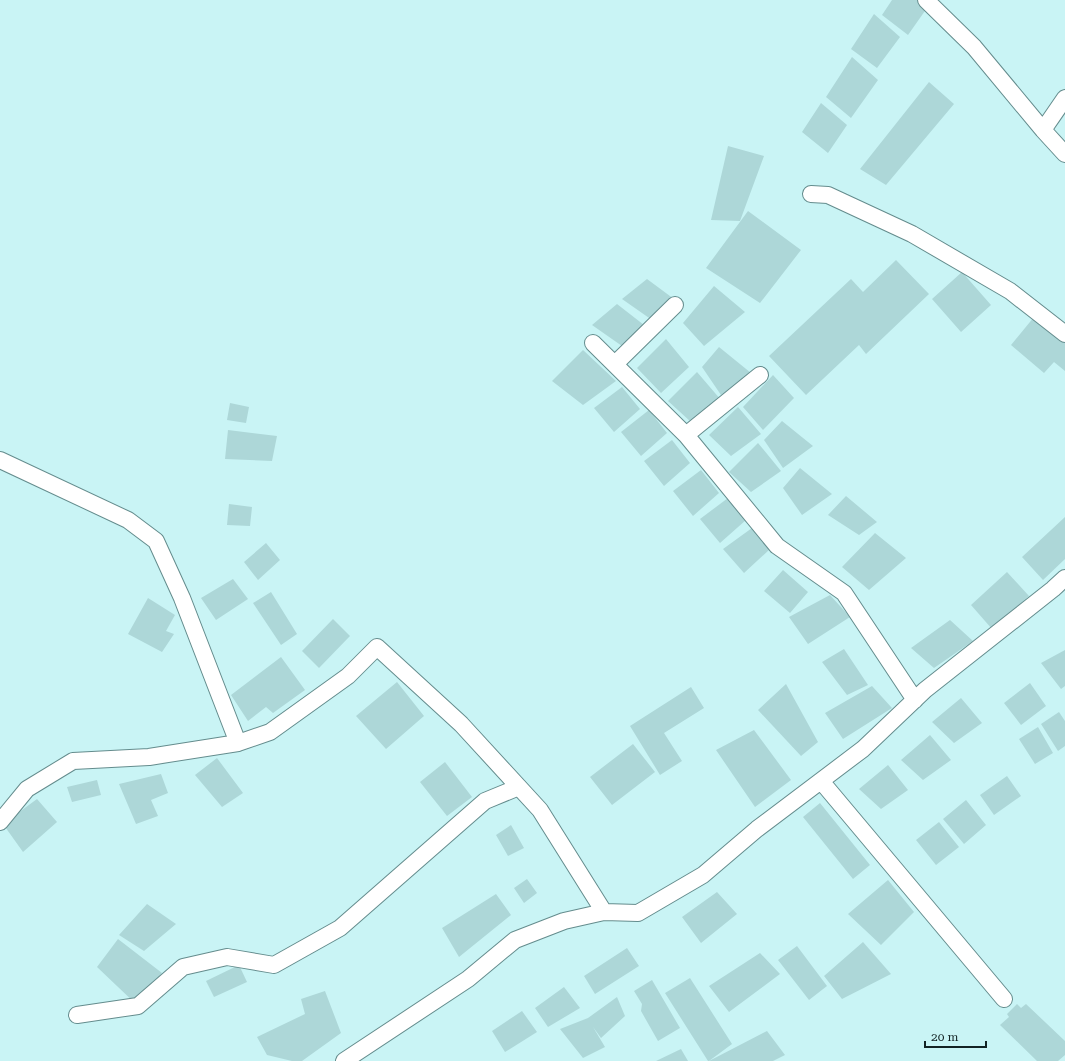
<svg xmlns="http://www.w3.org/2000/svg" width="1065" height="1061" font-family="'Roboto Serif',serif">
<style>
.building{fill:#add7d8}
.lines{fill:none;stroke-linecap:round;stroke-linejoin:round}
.street-casing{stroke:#648c8d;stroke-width:18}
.street{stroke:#fff;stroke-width:16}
</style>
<rect width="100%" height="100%" fill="#c9f4f5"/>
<!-- building -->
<path class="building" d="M 892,0 L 918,0 L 927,8 L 908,35 L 882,15 Z
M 874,14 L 900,37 L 877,68 L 851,49 Z
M 852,57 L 878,80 L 851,118 L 826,97 Z
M 929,82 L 954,104 L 886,185 L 860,169 Z
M 821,103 L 847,125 L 828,153 L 802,132 Z
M 728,146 L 764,156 L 740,221 L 711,220 Z
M 748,211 L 801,250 L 760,303 L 706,268 Z
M 896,260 L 929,294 L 866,354 L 859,345 L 806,395 L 769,356 L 851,279 L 863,292 Z
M 962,272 L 991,305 L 961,332 L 932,299 Z
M 647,279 L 674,299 L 652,320 L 622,299 Z
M 714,286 L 745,312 L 704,346 L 683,323 Z
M 617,304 L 644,325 L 622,346 L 592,325 Z
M 1034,317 L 1065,343 L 1065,371 L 1054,362 L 1044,373 L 1011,345 Z
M 666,339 L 689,367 L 661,393 L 637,368 Z
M 719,347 L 751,373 L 721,395 L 702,367 Z
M 583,350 L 616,381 L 583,405 L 552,381 Z
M 697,372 L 721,400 L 691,422 L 668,401 Z
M 773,375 L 794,398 L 763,430 L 743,407 Z
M 622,387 L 640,409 L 614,432 L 594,408 Z
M 230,403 L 249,407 L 246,423 L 227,420 Z
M 738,407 L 761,434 L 731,456 L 709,435 Z
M 649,410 L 667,433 L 641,456 L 621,432 Z
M 782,421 L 813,446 L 783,468 L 764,440 Z
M 228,430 L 277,436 L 272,461 L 225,459 Z
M 672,440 L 690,463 L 664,486 L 644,461 Z
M 758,443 L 781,471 L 751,492 L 729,472 Z
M 800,468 L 832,494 L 802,515 L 783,488 Z
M 701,470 L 719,493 L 693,516 L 673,491 Z
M 846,496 L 877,522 L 859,535 L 828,515 Z
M 728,498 L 746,520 L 720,543 L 700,519 Z
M 229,504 L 252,507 L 250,526 L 227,525 Z
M 1065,517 L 1065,559 L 1043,580 L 1022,557 Z
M 752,528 L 769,550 L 744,573 L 723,549 Z
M 875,533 L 906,558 L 869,590 L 842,567 Z
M 266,543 L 280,560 L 258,580 L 244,562 Z
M 783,570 L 808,592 L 790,613 L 764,591 Z
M 1007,572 L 1029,596 L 992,629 L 971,605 Z
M 233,579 L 248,599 L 216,620 L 201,598 Z
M 271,592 L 297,634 L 281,645 L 253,603 Z
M 830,595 L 850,617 L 808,644 L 789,617 Z
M 148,598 L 175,615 L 166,631 L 174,634 L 162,652 L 128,634 Z
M 333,619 L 350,636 L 319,668 L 302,651 Z
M 950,620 L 973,641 L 934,668 L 911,648 Z
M 844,649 L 868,685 L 847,695 L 822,662 Z
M 1065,650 L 1065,686 L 1061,689 L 1041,663 Z
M 281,657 L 305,690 L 273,713 L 266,707 L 248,721 L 231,695 Z
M 397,682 L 424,716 L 386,749 L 356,716 Z
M 1030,683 L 1046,706 L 1021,725 L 1004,703 Z
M 786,684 L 818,742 L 801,756 L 758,710 Z
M 872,686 L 892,708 L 843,739 L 825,713 Z
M 691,687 L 704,708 L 664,733 L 682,761 L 660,775 L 630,726 Z
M 961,698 L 982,723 L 954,743 L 932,722 Z
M 1059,712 L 1065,721 L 1065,746 L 1058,751 L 1041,724 Z
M 1038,727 L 1053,753 L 1035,764 L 1019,739 Z
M 754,730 L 791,780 L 755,807 L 716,750 Z
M 930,735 L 951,760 L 923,780 L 901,760 Z
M 633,744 L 655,772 L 612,805 L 590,777 Z
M 217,758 L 243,793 L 222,807 L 195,775 Z
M 445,762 L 472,797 L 447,816 L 420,782 Z
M 888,765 L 908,790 L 881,809 L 859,789 Z
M 161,774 L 168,793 L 151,800 L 158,816 L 136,824 L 119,784 Z
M 1007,776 L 1021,796 L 994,815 L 980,795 Z
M 97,780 L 101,795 L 72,802 L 67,787 Z
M 37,799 L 57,822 L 23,852 L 3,824 Z
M 966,800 L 986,825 L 964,844 L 943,819 Z
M 820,803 L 870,865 L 853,879 L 803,817 Z
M 939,822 L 959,847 L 936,865 L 916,840 Z
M 511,825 L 524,848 L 508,856 L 496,835 Z
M 527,879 L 537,893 L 524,903 L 514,888 Z
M 888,880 L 914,912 L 881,945 L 848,914 Z
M 717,892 L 737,914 L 701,943 L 682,917 Z
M 496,894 L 511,915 L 459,957 L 442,928 Z
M 147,904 L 176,924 L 144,951 L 119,935 Z
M 118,939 L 162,973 L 138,1006 L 97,967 Z
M 863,942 L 891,974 L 842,999 L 824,976 Z
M 797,946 L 827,986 L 809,1000 L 778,960 Z
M 627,948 L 639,966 L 595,994 L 584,976 Z
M 760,953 L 780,974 L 729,1012 L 709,986 Z
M 239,965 L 247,982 L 214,997 L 206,981 Z
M 690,978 L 732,1044 L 709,1061 L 767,1031 L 785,1055 L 773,1061 L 708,1061 L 665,993 Z
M 652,980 L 680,1028 L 658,1041 L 641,1011 L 642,1004 L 634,991 Z
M 564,987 L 580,1008 L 548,1027 L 535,1008 Z
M 325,991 L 341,1033 L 302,1061 L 292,1061 L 267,1055 L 257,1037 L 305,1014 L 301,999 Z
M 617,997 L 625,1016 L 601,1038 L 593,1027 L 605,1047 L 583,1058 L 560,1029 L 588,1018 Z
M 1017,1004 L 1021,1008 L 1026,1004 L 1065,1041 L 1065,1055 L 1058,1061 L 1037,1061 L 1000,1025 L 1009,1017 L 1007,1014 Z
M 522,1011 L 537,1032 L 505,1052 L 492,1031 Z
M 681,1049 L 688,1061 L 656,1061 Z"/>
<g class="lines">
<defs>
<path id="street" d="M 926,0 L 974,47 L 1043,130 L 1065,154
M 1043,130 L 1065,98
M 811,194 L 828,195 L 912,234 L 1010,291 L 1065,334
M 593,343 L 686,435 L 777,546 L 844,593 L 915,700
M 615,364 L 675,305
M 686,435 L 760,375
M 0,460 L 128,520 L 156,541 L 182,598 L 238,743
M 821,781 L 1004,999
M 0,822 L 27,789 L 73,761 L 149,757 L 238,743 L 270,732 L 348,676 L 377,647 L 461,724 L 540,810 L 604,912
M 77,1015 L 138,1006 L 183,967 L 227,957 L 274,965 L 340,928 L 485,801 L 519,787
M 344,1061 L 468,979 L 515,940 L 564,921 L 604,912 L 638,913 L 703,875 L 757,829 L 863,749 L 925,690 L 1053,589 L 1065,578"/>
</defs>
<!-- street casing -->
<use href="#street" class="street-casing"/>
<!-- street -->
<use href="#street" class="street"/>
</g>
<!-- scale -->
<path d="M925 1041v6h61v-6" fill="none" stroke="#122223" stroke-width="2"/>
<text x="931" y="1041" font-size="12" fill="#122223" stroke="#c9f4f5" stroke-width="3" paint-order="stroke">20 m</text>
</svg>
